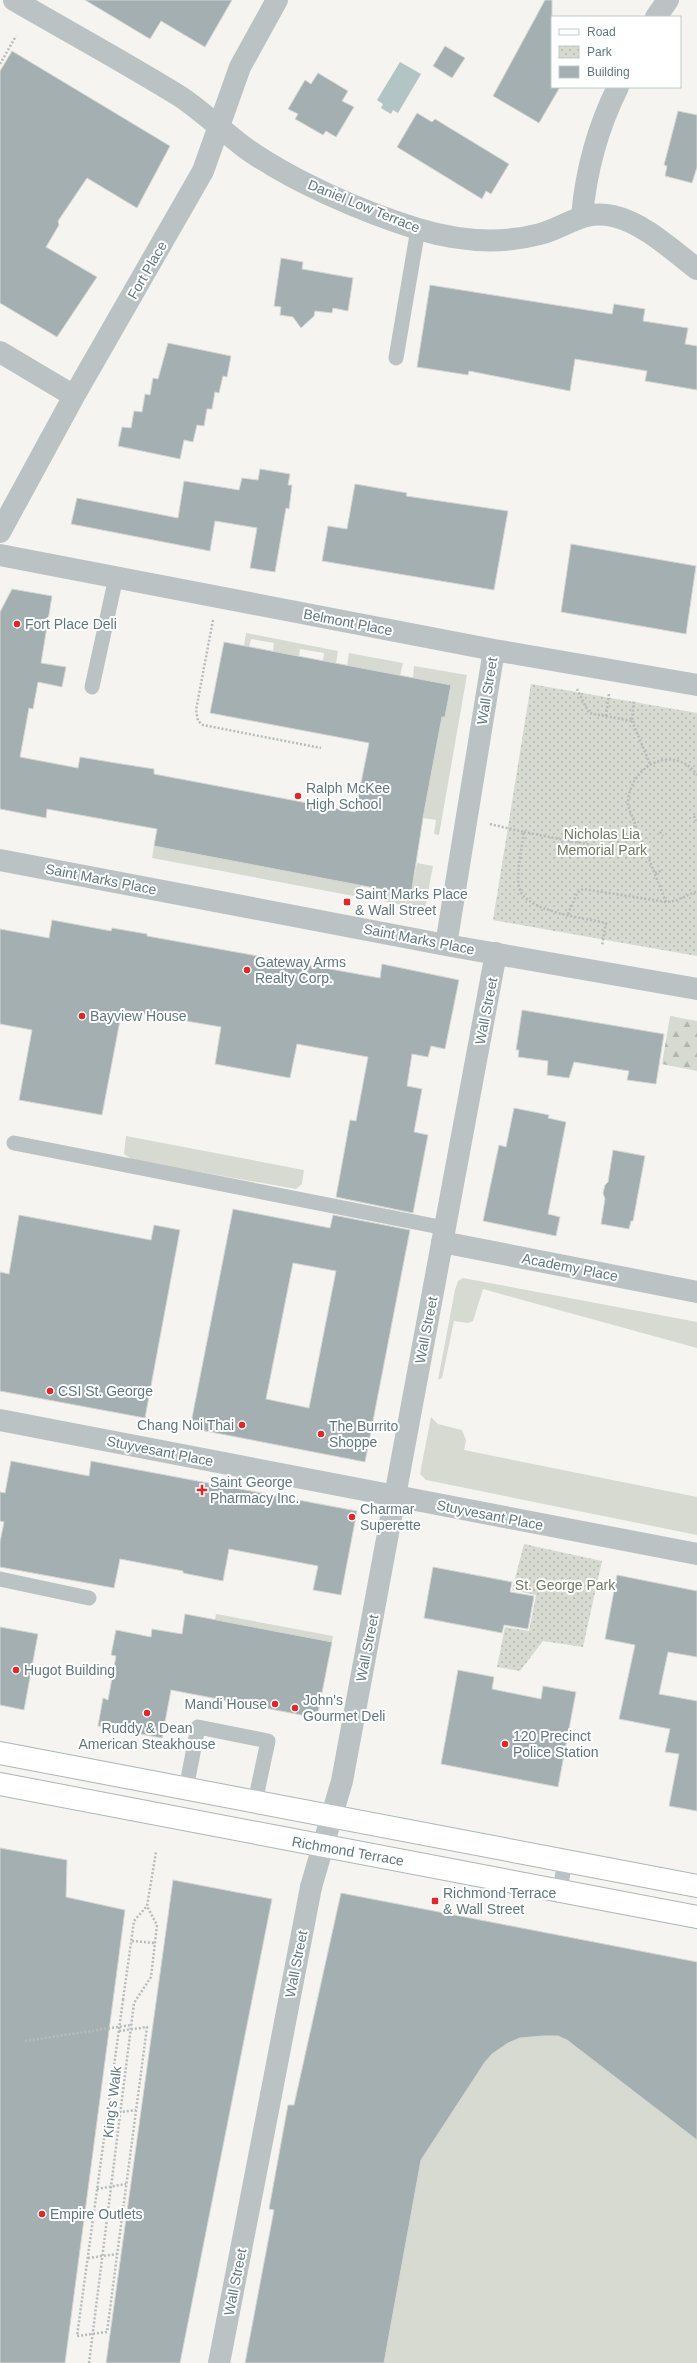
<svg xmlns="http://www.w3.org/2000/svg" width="697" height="2363" font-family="Arial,sans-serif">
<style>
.green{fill:#d6dad1}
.forest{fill:url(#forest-firs)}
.park{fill:url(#park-dots)}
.water{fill:#b2c4c4}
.building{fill:#a3afb1;stroke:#d6d6d4;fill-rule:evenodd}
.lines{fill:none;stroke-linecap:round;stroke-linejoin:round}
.secondary-casing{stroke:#abb5b7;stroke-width:24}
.path{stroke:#b6bbbc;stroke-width:2.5;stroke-dasharray:2 2;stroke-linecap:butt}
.lane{stroke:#bbc2c4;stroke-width:15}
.street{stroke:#bbc2c4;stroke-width:22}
.secondary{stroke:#fff;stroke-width:22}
.path-bridge{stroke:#b6bbbc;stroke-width:2.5;stroke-dasharray:2 2;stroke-linecap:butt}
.street-bridge{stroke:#bbc2c4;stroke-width:22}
.poi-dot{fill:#e1262c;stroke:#fff;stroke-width:1.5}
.labels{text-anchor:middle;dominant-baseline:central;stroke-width:4;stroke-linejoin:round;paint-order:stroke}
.street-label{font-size:14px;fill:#60787c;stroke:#fff}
.poi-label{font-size:14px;fill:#60787c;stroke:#fff;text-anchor:start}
.park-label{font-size:14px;fill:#6e7a63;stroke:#fff}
</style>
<defs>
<pattern id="forest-firs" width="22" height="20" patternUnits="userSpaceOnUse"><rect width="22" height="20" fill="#d6dad1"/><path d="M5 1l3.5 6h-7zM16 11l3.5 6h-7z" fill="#b1b6af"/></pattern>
<pattern id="park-dots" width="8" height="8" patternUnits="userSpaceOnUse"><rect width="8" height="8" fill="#d6dad1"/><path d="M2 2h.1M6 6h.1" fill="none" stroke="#b1b6af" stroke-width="1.8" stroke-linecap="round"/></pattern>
</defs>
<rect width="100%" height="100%" fill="#f5f4f1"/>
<!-- green -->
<path class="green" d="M 246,633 L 338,651 L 336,664 L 323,661 L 324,653 L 300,649 L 299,656 L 273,652 L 274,643 L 251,639 L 249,647 L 244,646 Z
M 349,653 L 403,663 L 400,676 L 347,666 Z
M 414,666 L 467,675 L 439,835 L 434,834 L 436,820 L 423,818 L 442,717 L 445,717 L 451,686 L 413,678 Z
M 154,846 L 361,885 L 359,897 L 152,858 Z
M 417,863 L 433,866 L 425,909 L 371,899 L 372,888 L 411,895 Z
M 126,1136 L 304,1170 L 302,1184 L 296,1189 L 133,1160 L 124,1154 Z
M 463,1278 L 697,1322 L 697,1348 L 483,1289 L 473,1321 L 468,1323 L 454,1321 L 442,1378 L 438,1380 L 455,1290 L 458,1281 Z
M 431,1417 L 438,1424 L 462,1430 L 466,1440 L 464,1450 L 697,1497 L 697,1535 L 426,1480 L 420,1474 Z
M 216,1614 L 333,1636 L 332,1642 L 215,1620 Z
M 341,1893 L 697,1962 L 697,2363 L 245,2363 L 274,2210 L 269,2209 L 288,2105 L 294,2105 Z"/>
<!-- forest -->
<path class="forest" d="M 670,1016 L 697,1021 L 697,1071 L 662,1064 Z"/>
<!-- park -->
<path class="park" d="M 531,684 L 697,713 L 697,956 L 493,920 Z
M 524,1544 L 602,1561 L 583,1647 L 543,1641 L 520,1671 L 497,1667 L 505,1627 L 529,1631 L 536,1595 L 512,1590 Z"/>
<!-- water -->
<path class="water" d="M 400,62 L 421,74 L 398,113 L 393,110 L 391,114 L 381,108 L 383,104 L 377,100 Z"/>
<!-- building -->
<path class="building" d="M 85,0 L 232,0 L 205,47 L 161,21 L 150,39 Z
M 545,0 L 552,0 L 552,87 L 560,87 L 539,123 L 493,96 Z
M 445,46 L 465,58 L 452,78 L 433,66 Z
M 12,51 L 170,146 L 137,208 L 87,178 L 58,221 L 59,225 L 46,247 L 97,277 L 57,337 L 0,303 L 0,71 Z
M 318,73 L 348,91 L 342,101 L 354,107 L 336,137 L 326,131 L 323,135 L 295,119 L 298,114 L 288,109 L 305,80 L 311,84 Z
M 678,111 L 697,115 L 697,167 L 692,183 L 665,176 L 667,166 L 664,165 Z
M 417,113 L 432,122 L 435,119 L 509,164 L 491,194 L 486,191 L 482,199 L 397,147 Z
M 281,258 L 303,262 L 302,269 L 353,278 L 348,311 L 333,308 L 332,313 L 315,311 L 314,316 L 301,328 L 293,317 L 280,315 L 281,307 L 274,306 Z
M 430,285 L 612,314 L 614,304 L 645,309 L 643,321 L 688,328 L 685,344 L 697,346 L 697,390 L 645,381 L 647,371 L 575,359 L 570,391 L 469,371 L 468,375 L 417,367 Z
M 168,343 L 231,356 L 227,377 L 223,376 L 219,393 L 215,392 L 212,409 L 207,409 L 204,426 L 197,425 L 193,442 L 184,440 L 180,459 L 118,446 L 122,427 L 131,428 L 134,411 L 142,412 L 145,394 L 150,395 L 153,378 L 158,379 Z
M 260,469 L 290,474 L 288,485 L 292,485 L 289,509 L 286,508 L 275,572 L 250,568 L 257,528 L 215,521 L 210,551 L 71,524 L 77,498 L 178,518 L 184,481 L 239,490 L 242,478 L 258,480 Z
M 355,484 L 407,493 L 406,496 L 508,511 L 494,590 L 322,561 L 328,526 L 347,529 Z
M 571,544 L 696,566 L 686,634 L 561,612 Z
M 12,589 L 52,596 L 41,663 L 66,667 L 62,687 L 38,682 L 33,709 L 29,708 L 20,757 L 78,768 L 80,757 L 122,764 L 154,769 L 154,774 L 355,812 L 369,743 L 210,713 L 224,642 L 451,685 L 445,717 L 442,717 L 423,818 L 411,895 L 154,846 L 157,829 L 47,809 L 46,818 L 0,809 L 0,612 Z
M 52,920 L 111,931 L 112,928 L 147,934 L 147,936 L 380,978 L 382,964 L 459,980 L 445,1049 L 431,1046 L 428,1057 L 412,1054 L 407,1086 L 422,1089 L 414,1132 L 428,1135 L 413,1213 L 336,1197 L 350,1120 L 356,1121 L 368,1057 L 297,1044 L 290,1078 L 215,1064 L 221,1027 L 122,1010 L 102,1115 L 19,1100 L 32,1030 L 0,1024 L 0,929 L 49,938 Z
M 522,1010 L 664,1034 L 656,1084 L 627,1080 L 629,1071 L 574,1062 L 569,1078 L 547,1075 L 548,1061 L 518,1057 L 519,1050 L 516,1050 Z
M 514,1108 L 549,1115 L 548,1118 L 566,1122 L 548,1214 L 560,1217 L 556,1236 L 483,1221 L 499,1145 L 506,1147 Z
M 613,1150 L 645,1156 L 633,1221 L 631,1221 L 629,1229 L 601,1224 L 605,1199 L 603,1193 L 605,1185 L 608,1182 Z
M 233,1209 L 330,1228 L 333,1215 L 410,1230 L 365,1462 L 190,1428 ZM 293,1263 L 336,1271 L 309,1408 L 266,1399 Z
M 19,1215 L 151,1240 L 154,1225 L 180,1230 L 145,1418 L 0,1391 L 0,1272 L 9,1274 Z
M 11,1461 L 89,1476 L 91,1461 L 357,1511 L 341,1595 L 313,1590 L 318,1566 L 229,1549 L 223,1581 L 183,1573 L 183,1571 L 120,1559 L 114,1588 L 0,1567 L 0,1542 L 4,1522 L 0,1521 L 0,1492 L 5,1493 Z
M 433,1567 L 512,1582 L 510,1592 L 534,1596 L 528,1629 L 504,1625 L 502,1633 L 424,1618 Z
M 617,1575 L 697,1591 L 697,1657 L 668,1652 L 659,1694 L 697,1701 L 697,1811 L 669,1806 L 679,1754 L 665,1752 L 670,1729 L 619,1719 L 635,1645 L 605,1639 Z
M 185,1614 L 332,1642 L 317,1718 L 171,1690 L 162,1738 L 98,1726 L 103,1698 L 108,1700 L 116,1656 L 111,1655 L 116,1630 L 151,1637 L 152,1629 L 182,1634 Z
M 0,1627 L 38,1634 L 24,1710 L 0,1705 Z
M 458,1670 L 494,1677 L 492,1689 L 541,1699 L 543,1686 L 576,1692 L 558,1787 L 441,1764 Z
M 0,1848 L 67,1860 L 66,1897 L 125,1910 L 65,2363 L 0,2363 Z
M 173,1880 L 272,1899 L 180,2363 L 106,2363 Z
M 341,1893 L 697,1962 L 697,2140 L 567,2040 L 558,2036 L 542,2036 L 520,2038 L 508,2043 L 492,2054 L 485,2062 L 421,2160 L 384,2363 L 245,2363 L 274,2210 L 269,2209 L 288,2105 L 294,2105 Z"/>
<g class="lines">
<defs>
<path id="secondary" d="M 0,1753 L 697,1886
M 0,1784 L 697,1917"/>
</defs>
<!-- secondary casing -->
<use href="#secondary" class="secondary-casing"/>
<!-- path -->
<path class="path" d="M 0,64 L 16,36
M 213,620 L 196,710 L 198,721 L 203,725 L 321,748
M 577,689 L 589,713 L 632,721 L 634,700
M 606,716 L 609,694
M 632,721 L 650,764
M 694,816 L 696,821
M 490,824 L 524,832 C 522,847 516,873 519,887 C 524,912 585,918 606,923 L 602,946
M 524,832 L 648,856
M 660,832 L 663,836
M 655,873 L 663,870
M 666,902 L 628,806 C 627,766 674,742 697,775
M 568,914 L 577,893 L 583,889 L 666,902 L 675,901 L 697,891
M 132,1941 L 155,1943
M 123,2000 L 134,1921 L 147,1906
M 25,2041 L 131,2025
M 89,2363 L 134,2003 L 151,1977 L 157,1925 L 147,1906 L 156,1852"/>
<!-- lane -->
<path class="lane" d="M 396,358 L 418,229
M 92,687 L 116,577
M 14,1143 L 445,1228
M 0,1579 L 89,1598
M 186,1789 L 198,1727 L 268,1741 L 255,1802
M 560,1891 L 565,1860"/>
<!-- street -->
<path class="street" d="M 14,0 C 69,32 126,63 181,97 C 203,112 223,131 244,147 C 291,181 363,212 418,229 C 458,241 499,245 540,234 C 567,227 582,209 613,216 C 644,223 672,250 697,269
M 656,17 L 668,0
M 582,216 C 586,171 598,127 618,87
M 0,352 L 74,396
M 0,532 L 74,396 L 203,171 L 240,67 L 277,0
M 0,555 L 494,650 L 697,685
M 0,860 L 446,945 L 697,989
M 446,945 L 494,650
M 442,1242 L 697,1292
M 0,1420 L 697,1554
M 311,1887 L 342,1781 L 496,953
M 219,2363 L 271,2095"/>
<!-- secondary -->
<use href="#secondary" class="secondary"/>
<!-- path-bridge -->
<path class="path-bridge" d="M 119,2031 L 147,2027 L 107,2332 L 77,2336 L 123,2000
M 107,2114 L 136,2110
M 97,2189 L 126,2184
M 88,2258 L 117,2254"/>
<!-- street-bridge -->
<path class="street-bridge" d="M 271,2095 L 311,1887"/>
</g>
<!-- markers -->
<g class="poi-dot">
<circle cx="17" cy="624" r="4"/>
<circle cx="298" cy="796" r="4"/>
<rect x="343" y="898" width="8" height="8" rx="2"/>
<circle cx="247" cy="970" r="4"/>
<circle cx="82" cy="1016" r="4"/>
<circle cx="50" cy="1391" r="4"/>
<circle cx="242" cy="1425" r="4"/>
<circle cx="321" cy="1434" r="4"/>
<path d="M200 1484h4v4h4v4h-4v4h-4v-4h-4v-4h4z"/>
<circle cx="352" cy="1517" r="4"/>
<circle cx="16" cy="1670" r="4"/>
<circle cx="275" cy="1704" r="4"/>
<circle cx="295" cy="1708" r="4"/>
<circle cx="147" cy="1713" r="4"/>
<circle cx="505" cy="1744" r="4"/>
<rect x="431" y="1897" width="8" height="8" rx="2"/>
<circle cx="42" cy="2214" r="4"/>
</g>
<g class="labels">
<!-- street labels -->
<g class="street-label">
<text transform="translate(364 206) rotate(22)">Daniel Low Terrace</text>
<text transform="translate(147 270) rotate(-60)">Fort Place</text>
<text transform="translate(348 622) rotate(11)">Belmont Place</text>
<text transform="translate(487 691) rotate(-81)">Wall Street</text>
<text transform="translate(101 879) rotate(11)">Saint Marks Place</text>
<text transform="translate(419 939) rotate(11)">Saint Marks Place</text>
<text transform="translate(486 1011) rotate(-79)">Wall Street</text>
<text transform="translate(570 1267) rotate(11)">Academy Place</text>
<text transform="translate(426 1330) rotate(-79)">Wall Street</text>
<text transform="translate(160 1451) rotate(11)">Stuyvesant Place</text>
<text transform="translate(490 1515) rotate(11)">Stuyvesant Place</text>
<text transform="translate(367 1648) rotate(-79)">Wall Street</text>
<text transform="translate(348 1851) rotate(10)">Richmond Terrace</text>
<text transform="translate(296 1964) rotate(-79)">Wall Street</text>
<text transform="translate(112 2102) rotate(-83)">King's Walk</text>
<text transform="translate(235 2282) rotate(-79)">Wall Street</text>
</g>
<!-- poi labels -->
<g class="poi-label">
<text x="25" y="624">Fort Place Deli</text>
<text x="306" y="788">Ralph McKee<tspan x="306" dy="16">High School</tspan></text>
<text x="355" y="894">Saint Marks Place<tspan x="355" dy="16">&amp; Wall Street</tspan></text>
<text x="255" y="962">Gateway Arms<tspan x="255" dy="16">Realty Corp.</tspan></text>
<text x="90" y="1016">Bayview House</text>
<text x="58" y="1391">CSI St. George</text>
<text x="234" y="1425" text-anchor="end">Chang Noi Thai</text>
<text x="329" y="1426">The Burrito<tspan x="329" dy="16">Shoppe</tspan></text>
<text x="210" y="1482">Saint George<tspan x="210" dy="16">Pharmacy Inc.</tspan></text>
<text x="360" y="1509">Charmar<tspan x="360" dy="16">Superette</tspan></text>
<text x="24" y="1670">Hugot Building</text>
<text x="303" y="1700">John's<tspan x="303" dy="16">Gourmet Deli</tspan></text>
<text x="267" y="1704" text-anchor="end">Mandi House</text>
<text x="147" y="1728" text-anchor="middle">Ruddy &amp; Dean<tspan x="147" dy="16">American Steakhouse</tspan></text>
<text x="513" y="1736">120 Precinct<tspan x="513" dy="16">Police Station</tspan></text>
<text x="443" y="1893">Richmond Terrace<tspan x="443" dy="16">&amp; Wall Street</tspan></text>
<text x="50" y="2214">Empire Outlets</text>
</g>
<!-- park labels -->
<g class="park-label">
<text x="602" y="834">Nicholas Lia<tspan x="602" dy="16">Memorial Park</tspan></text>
<text x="565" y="1585">St. George Park</text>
</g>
</g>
<!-- legend -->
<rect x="551" y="16" width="130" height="72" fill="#ffffff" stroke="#bfc9cb"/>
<rect x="559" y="29" width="20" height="6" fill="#ffffff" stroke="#bfc9cb"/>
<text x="587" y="36" font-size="12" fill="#60787c">Road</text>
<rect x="559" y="46" width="20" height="12" fill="url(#park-dots)" stroke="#bfc9cb"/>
<text x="587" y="56" font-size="12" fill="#60787c">Park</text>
<rect x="559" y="66" width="20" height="12" fill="#a3afb1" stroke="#bfc9cb"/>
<text x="587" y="76" font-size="12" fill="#60787c">Building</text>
</svg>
